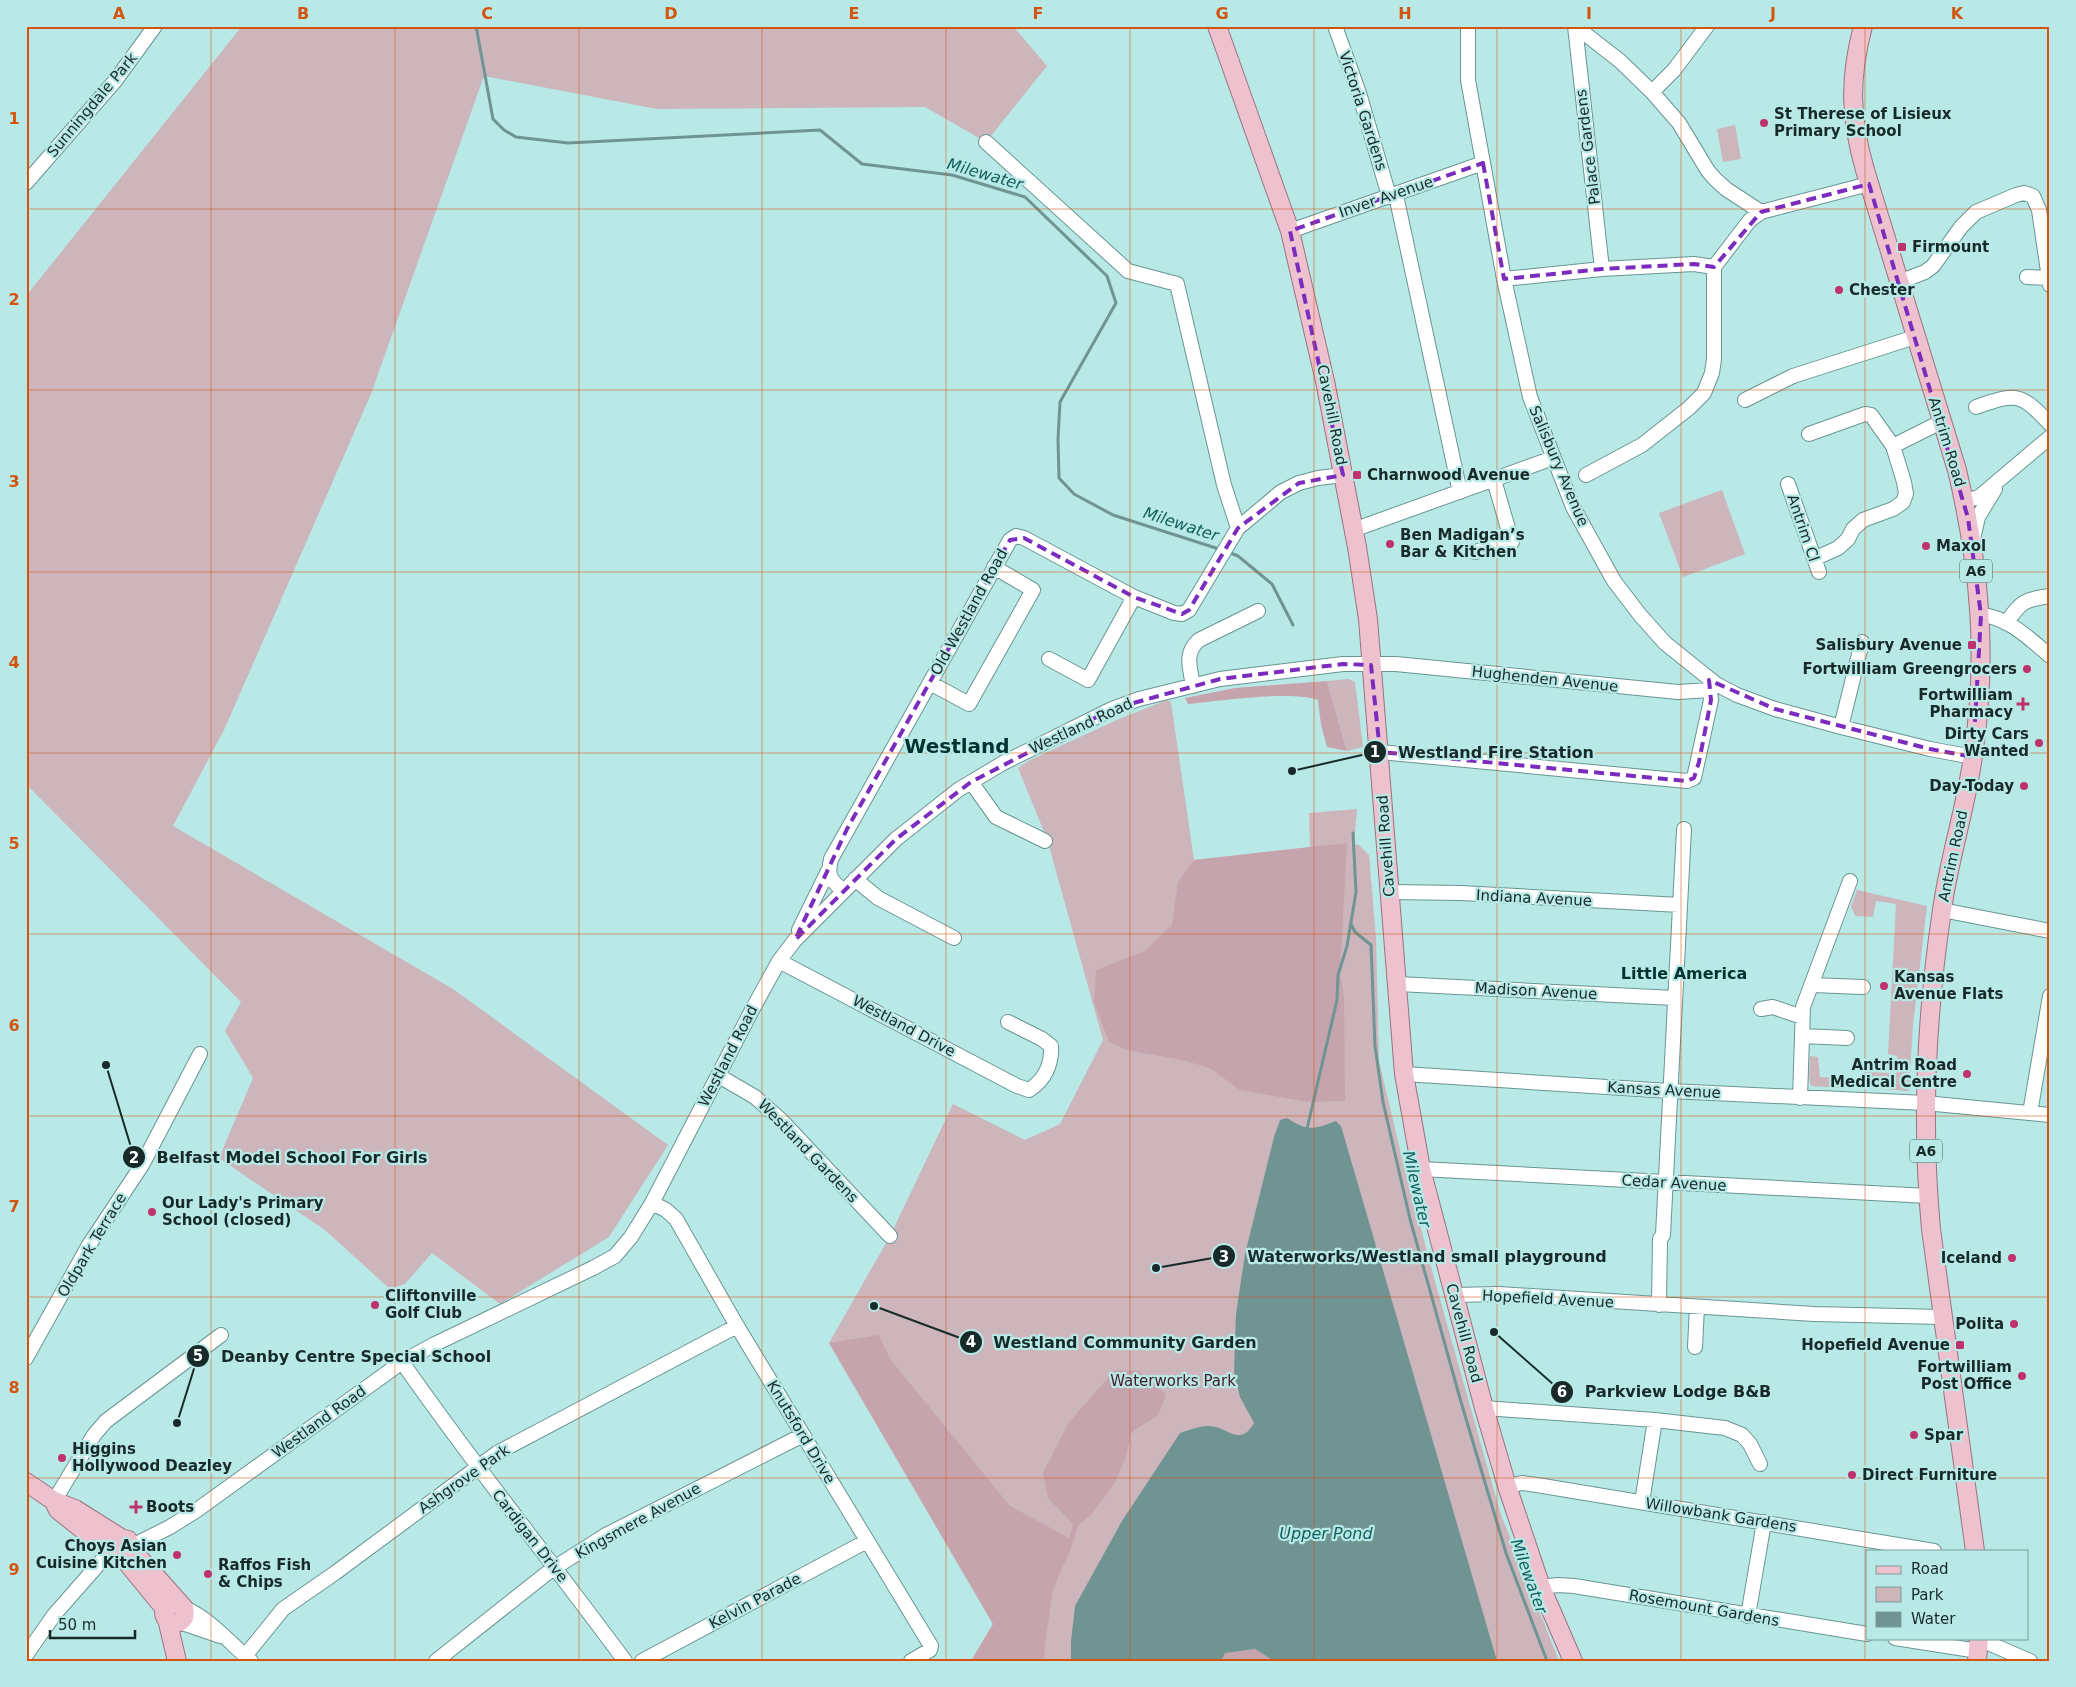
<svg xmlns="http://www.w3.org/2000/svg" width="2076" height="1687" font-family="'DejaVu Sans',sans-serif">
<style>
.green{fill:#ccb5bb}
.forest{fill:#c6a4ad}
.water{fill:#6f9492}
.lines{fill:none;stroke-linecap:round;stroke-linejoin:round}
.stream{stroke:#6f9492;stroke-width:3}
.minor-casing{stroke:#689593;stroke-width:16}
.major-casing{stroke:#9b727f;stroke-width:20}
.minor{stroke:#fff;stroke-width:14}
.major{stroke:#eec1ce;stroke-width:18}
.marked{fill:none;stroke:#7b2cbf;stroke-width:4;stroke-dasharray:10 6;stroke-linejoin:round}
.grid{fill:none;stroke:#d3540f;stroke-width:1;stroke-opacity:0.55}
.poi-dot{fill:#be336c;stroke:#b9e9e6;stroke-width:2}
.labels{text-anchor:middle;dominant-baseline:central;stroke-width:4.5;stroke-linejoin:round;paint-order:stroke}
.shield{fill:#b9e9e6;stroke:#486362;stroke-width:1}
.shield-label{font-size:14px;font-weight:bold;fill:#172a29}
.street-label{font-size:15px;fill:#172a29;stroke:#b9e9e6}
.poi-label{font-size:15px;font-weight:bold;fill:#172a29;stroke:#b9e9e6;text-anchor:start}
.park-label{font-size:15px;fill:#451928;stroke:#b9e9e6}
.water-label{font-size:16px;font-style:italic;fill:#11605e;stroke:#b9e9e6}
.neighbourhood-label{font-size:16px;font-weight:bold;fill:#003230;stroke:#b9e9e6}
.district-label{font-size:20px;font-weight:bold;fill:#003230;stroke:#b9e9e6}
.leader{fill:none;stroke:#172a29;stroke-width:2}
.callout-dot{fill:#172a29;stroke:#b9e9e6;stroke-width:2}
.mark-label{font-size:15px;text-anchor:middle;font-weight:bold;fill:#fff}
.callout-label{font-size:16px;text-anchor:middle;font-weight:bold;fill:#172a29;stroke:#b9e9e6;stroke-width:4.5;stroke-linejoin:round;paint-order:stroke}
.neatline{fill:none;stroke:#d3540f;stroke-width:2}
.grid-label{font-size:16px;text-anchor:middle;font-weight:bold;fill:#d3540f}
</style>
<rect width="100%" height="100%" fill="#b9e9e6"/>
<!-- green -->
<path class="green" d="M 242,26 L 1013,26 L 1047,66 L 986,142 L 925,107 L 657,109 L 484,76 L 371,394 L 225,728 L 173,826 L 453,989 L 668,1145 L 609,1237 L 500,1304 L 432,1253 L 405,1284 L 390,1289 L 325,1230 L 219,1158 L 253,1078 L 225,1031 L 241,1002 L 26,784 L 26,296 Z
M 1735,125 L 1741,159 L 1723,162 L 1717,129 Z
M 1722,490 L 1745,554 L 1683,577 L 1659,513 Z
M 1349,679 L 1355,682 L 1363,747 L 1347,751 L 1327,681 Z
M 1167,700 L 1171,702 L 1194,860 L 1310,847 L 1309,813 L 1357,809 L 1354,844 L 1359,845 L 1369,855 L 1376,937 L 1379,1061 L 1401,1154 L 1438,1292 L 1500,1512 L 1559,1661 L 971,1661 L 993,1624 L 829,1343 L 890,1236 L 953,1104 L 1025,1140 L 1060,1124 L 1103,1040 L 1047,839 L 1018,768 L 1028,761 L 1119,719 Z
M 1857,890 L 1927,906 L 1913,1025 L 1909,1091 L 1842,1086 L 1840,1088 L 1811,1086 L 1809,1079 L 1810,1056 L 1818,1057 L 1820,1077 L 1864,1079 L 1865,1072 L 1897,1073 L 1897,1056 L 1888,1054 L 1896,904 L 1876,901 L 1873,917 L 1855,916 L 1851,906 Z"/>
<!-- forest -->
<path class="forest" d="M 1327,681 L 1347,751 L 1327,747 L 1321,725 L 1318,700 C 1292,690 1218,701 1188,704 L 1185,698 L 1235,688 Z
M 1347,843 L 1340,973 L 1344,997 L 1345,1101 L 1308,1102 L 1240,1090 L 1210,1068 L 1182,1060 L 1127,1050 L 1109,1042 L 1094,1002 L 1096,970 L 1145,951 L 1172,925 L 1178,882 L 1194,860 Z
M 879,1335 L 890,1359 L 1010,1506 L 1069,1538 L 1073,1524 L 1048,1498 L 1043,1473 L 1069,1422 L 1115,1370 L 1139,1371 L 1166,1394 L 1158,1415 L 1131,1433 L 1126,1457 L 1115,1482 L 1091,1515 L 1078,1525 L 1074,1540 L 1053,1590 L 1045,1644 L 1044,1661 L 971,1661 L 993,1624 L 829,1343 Z
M 1255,1649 L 1274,1661 L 1221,1661 L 1225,1653 Z"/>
<!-- water -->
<path class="water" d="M 1287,1118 C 1307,1131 1313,1130 1336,1121 L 1341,1126 L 1497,1661 L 1274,1661 L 1255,1649 L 1225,1653 L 1221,1661 L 1071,1661 L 1071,1641 L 1075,1606 L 1122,1521 L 1180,1433 C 1189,1430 1199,1426 1208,1426 C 1227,1425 1239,1449 1254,1423 L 1240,1397 L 1234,1372 L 1236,1314 L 1245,1254 L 1274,1137 L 1280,1120 Z"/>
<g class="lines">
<!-- stream -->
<path class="stream" d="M 476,26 L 493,119 L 504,130 L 516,137 L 568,143 L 820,130 L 862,164 L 952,175 L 1025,197 L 1107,276 L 1116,303 L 1060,402 L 1058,439 L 1059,478 L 1074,494 L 1113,515 L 1222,550
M 1228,552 L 1238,556 L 1272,584 L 1293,625
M 1351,924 L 1355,932 L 1371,945 L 1375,1046 L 1383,1102 L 1410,1219 L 1461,1402 L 1506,1553 L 1547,1661
M 1307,1129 L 1337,1000 L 1338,975 L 1347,946 L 1356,892 L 1353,833"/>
<defs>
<path id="minor" d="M 1335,26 L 1359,93 L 1387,189 L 1391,196 L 1397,200 L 1460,492
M 1468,26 L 1468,80 L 1504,279 L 1530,397 L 1573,507 L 1614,581 L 1640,615 L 1665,643 L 1716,684 L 1737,695 L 1775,709 L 1841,727 L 1930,749 L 1973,757
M 1575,26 L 1620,61 L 1652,92 L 1679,123 L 1708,171 L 1715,179 L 1726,189 L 1761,212
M 1575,26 L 1602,269
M 1652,92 L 1674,70 L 1707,26
M 986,142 L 1128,271 L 1177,284 L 1224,485 L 1238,528
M 26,183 L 115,81 L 155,26
M 1290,231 L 1483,163
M 2027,277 L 2049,278
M 1504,279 L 1602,269 L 1694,264 L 1714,267
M 1899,282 L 1925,272 L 1933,266 L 1961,227 L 1976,212 L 2016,195 L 2024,193 L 2033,196 L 2039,210 L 2050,285
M 1745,400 L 1793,376 L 1915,337
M 1976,407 C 2016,393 2020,392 2050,424
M 1809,434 L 1865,414 L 1871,415 L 1893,446
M 1586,475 L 1642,445 L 1689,408 L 1704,393 L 1712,373 L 1714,359 L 1714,267 L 1750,220 L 1761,212 L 1869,184
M 1788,484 L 1819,572
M 1964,501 L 1979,497 L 2050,437
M 1353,530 L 1553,458
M 1973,539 L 1978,517 L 1995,489
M 1475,552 L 1512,542 L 1494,480
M 1814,559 L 1838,548 L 1848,539 L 1853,529 L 1863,520 L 1893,509 L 1903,502 L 1906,494 L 1904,482 L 1893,446 L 1941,422
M 1981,615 C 2008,617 2030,639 2050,656
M 2006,623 C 2022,601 2023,600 2050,596
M 1049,659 L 1088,680 L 1134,597
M 930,683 L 969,704 L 1033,590 L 994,567
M 1193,686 C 1190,667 1184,653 1199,640 L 1258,611
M 1841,727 L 1862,642
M 1380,752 L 1687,781 L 1694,778 L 1711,700 L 1710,690
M 971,782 L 996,817 L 1045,841
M 855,879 L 878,898 L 954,938
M 843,891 C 830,879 827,876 831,859 L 1010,540 L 1016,536 L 1024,538 L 1134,597 L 1174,613 L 1182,614 L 1189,610 L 1238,528 L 1281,492 L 1299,483 L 1318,478 L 1343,475
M 1389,892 L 1461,893 L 1680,905
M 1942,910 L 2050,931
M 799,930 L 828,871
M 779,961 L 1017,1086 L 1029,1090 C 1045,1080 1052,1064 1051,1046 L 1042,1039 L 1008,1022
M 1398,984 L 1674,998
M 1812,985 L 1863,987
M 1761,1009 L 1773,1007 L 1802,1017
M 1802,1036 L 1847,1038
M 1404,1074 L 1670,1091 L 1925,1103 L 2050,1115
M 719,1076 L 755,1097 L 782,1121 L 890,1236
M 1800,1098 L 1803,1007 L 1850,881
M 2030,1113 L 2050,996
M 1421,1169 L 1928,1196
M 652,1203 L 666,1210 L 676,1219 L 737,1326 L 931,1646 L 930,1650 L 911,1661
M 1454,1295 L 1499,1294 L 1814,1314 L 1942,1317
M 1659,1305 L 1660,1239 L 1663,1235 C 1671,1100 1676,964 1684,829
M 1695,1347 L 1697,1307
M 26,1358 L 89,1245 L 142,1165 L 200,1054
M 402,1362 C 473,1464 551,1561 625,1661
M 1484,1408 L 1655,1420 L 1725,1428 L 1742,1435 L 1750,1444 L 1760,1464
M 1507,1486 L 1522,1483 L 1537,1485 L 1934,1551
M 54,1501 L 94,1435 L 106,1421 L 221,1335
M 1642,1502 L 1655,1420
M 132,1546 L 170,1527 L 197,1510 L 402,1362 L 435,1344 L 593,1268 L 615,1256 L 631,1237 L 652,1203 L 752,1010 L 779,961 L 795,940 L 896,839 L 958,790 L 1003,763 L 1112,709 L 1139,699 L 1220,679 L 1343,664 L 1396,664 L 1678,692 L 1710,690 L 1716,684
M 1541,1587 L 1558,1585 L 1574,1586 L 1867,1634
M 184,1608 C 208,1617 230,1643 251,1661
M 1748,1616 L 1764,1522
M 179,1622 L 220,1636
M 1895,1638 L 1978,1651
M 1979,1639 L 2030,1661
M 26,1655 L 54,1615 L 111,1550
M 245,1656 L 283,1609 L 335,1573 L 497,1453 L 737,1326
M 436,1661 L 551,1570 L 606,1535 L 803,1435
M 642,1661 L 867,1541"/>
<path id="major" d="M 1217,26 L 1290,231 L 1325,381 L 1357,547 L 1368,619 L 1404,1074 L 1421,1169 L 1484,1408 L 1507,1486 L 1541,1587 L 1573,1661
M 1863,26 C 1849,79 1850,118 1865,170 L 1957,470 C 1980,567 1988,657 1973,756 C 1966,808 1949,858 1942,910 C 1926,1017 1921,1122 1931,1229 L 1975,1551
M 26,1482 L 54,1501 L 75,1509 L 121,1538 L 128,1540 L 132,1549 C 131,1557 125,1561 117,1558 L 111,1550 L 114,1541 L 121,1538
M 56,1506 L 58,1510 L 92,1537 L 111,1547
M 132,1553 L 142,1561 L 184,1608 C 190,1633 151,1622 169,1604 L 179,1604
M 124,1559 L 165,1609
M 167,1619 L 177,1661
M 1977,1661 L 1979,1638"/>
</defs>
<!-- minor casing -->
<use href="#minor" class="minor-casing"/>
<!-- major casing -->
<use href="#major" class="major-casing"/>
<!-- minor -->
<use href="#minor" class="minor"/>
<!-- major -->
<use href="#major" class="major"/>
</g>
<!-- marked area -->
<path class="marked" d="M 1483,163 L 1504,279 L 1602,269 L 1694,264 L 1714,267 L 1761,212 L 1869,184 L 1968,518 L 1981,615 L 1973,757 L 1930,749 L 1775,709 L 1709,680 L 1711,700 L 1699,762 L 1694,778 L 1687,781 L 1380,752 L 1371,665 L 1343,664 L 1220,679 L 1112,709 L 971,782 L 896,839 L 795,940 L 847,829 L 1010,540 L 1024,538 L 1134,597 L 1182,614 L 1189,610 L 1238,528 L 1299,483 L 1343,475 L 1290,231 Z"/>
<!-- grid -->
<path class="grid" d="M 211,26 L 211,1661M 395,26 L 395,1661M 579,26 L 579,1661M 762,26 L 762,1661M 946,26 L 946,1661M 1130,26 L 1130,1661M 1314,26 L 1314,1661M 1497,26 L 1497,1661M 1681,26 L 1681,1661M 1865,26 L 1865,1661M 26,209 L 2050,209M 26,390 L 2050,390M 26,572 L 2050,572M 26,753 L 2050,753M 26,934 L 2050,934M 26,1116 L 2050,1116M 26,1297 L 2050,1297M 26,1478 L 2050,1478"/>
<!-- markers -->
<g class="poi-dot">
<circle cx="1764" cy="123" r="5"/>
<rect x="1897" y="242" width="10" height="10" rx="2.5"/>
<circle cx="1839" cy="290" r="5"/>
<rect x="1352" y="470" width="10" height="10" rx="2.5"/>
<circle cx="1390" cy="544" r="5"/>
<circle cx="1926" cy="546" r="5"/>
<rect x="1967" y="640" width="10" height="10" rx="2.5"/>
<circle cx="2027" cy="669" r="5"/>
<path d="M2020.5 696.5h5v5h5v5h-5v5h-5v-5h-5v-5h5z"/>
<circle cx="2039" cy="743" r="5"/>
<circle cx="2024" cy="786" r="5"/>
<circle cx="1884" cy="986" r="5"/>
<circle cx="1967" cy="1074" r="5"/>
<circle cx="152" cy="1212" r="5"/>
<circle cx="2012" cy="1258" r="5"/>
<circle cx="375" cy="1305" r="5"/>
<circle cx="2014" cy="1324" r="5"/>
<rect x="1955" y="1340" width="10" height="10" rx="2.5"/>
<circle cx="2022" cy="1376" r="5"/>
<circle cx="1914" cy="1435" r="5"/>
<circle cx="62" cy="1458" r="5"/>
<circle cx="1852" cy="1475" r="5"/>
<path d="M133.5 1499.5h5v5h5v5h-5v5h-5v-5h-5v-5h5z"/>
<circle cx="177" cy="1555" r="5"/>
<circle cx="208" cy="1574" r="5"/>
</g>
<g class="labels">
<!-- shield labels -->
<g class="shield">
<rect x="1960" y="559.5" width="32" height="23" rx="4"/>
<rect x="1910" y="1139.5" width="32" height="23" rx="4"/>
</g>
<g class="shield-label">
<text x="1976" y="571">A6</text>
<text x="1926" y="1151">A6</text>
</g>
<!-- street labels -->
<g class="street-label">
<text transform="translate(92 105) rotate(-50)">Sunningdale Park</text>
<text transform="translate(1363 111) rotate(72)">Victoria Gardens</text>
<text transform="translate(1588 147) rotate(-97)">Palace Gardens</text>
<text transform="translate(1386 197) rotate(-19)">Inver Avenue</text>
<text transform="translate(1332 415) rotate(79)">Cavehill Road</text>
<text transform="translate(1947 442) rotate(73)">Antrim Road</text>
<text transform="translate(1559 466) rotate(67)">Salisbury Avenue</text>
<text transform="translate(1803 528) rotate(71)">Antrim Cl</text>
<text transform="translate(969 612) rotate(-61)">Old Westland Road</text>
<text transform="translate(1545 679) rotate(6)">Hughenden Avenue</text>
<text transform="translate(1081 726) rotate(-25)">Westland Road</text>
<text transform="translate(1386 846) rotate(-94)">Cavehill Road</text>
<text transform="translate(1953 856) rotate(-78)">Antrim Road</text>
<text transform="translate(1534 898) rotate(3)">Indiana Avenue</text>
<text transform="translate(1536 991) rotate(3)">Madison Avenue</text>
<text transform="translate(904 1026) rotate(28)">Westland Drive</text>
<text transform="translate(728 1056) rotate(-63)">Westland Road</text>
<text transform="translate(1664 1090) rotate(3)">Kansas Avenue</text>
<text transform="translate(808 1151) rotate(46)">Westland Gardens</text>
<text transform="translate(1674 1183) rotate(3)">Cedar Avenue</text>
<text transform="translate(92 1245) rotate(-59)">Oldpark Terrace</text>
<text transform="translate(1548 1299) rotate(3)">Hopefield Avenue</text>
<text transform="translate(1464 1333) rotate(75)">Cavehill Road</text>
<text transform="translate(319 1422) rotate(-36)">Westland Road</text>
<text transform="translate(801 1432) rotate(59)">Knutsford Drive</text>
<text transform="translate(464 1479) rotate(-35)">Ashgrove Park</text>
<text transform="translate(1721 1515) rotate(9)">Willowbank Gardens</text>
<text transform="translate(638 1521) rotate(-29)">Kingsmere Avenue</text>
<text transform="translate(530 1536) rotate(52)">Cardigan Drive</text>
<text transform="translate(755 1601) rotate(-28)">Kelvin Parade</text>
<text transform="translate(1704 1608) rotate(10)">Rosemount Gardens</text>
</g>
<!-- poi labels -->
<g class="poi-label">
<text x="1774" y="114">St Therese of Lisieux<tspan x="1774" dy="17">Primary School</tspan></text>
<text x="1912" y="247">Firmount</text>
<text x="1849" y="290">Chester</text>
<text x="1367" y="475">Charnwood Avenue</text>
<text x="1400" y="535">Ben Madigan’s<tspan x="1400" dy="17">Bar &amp; Kitchen</tspan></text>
<text x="1936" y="546">Maxol</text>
<text x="1962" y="645" text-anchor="end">Salisbury Avenue</text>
<text x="2017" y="669" text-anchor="end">Fortwilliam Greengrocers</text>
<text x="2013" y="695" text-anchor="end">Fortwilliam<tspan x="2013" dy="17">Pharmacy</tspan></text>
<text x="2029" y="734" text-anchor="end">Dirty Cars<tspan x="2029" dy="17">Wanted</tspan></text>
<text x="2014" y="786" text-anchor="end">Day-Today</text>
<text x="1894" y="977">Kansas<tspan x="1894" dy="17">Avenue Flats</tspan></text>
<text x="1957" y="1065" text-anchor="end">Antrim Road<tspan x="1957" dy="17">Medical Centre</tspan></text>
<text x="162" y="1203">Our Lady's Primary<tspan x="162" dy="17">School (closed)</tspan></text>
<text x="2002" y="1258" text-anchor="end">Iceland</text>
<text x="385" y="1296">Cliftonville<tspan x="385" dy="17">Golf Club</tspan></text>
<text x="2004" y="1324" text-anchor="end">Polita</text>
<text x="1950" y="1345" text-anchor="end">Hopefield Avenue</text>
<text x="2012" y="1367" text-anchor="end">Fortwilliam<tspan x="2012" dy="17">Post Office</tspan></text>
<text x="1924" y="1435">Spar</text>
<text x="72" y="1449">Higgins<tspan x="72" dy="17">Hollywood Deazley</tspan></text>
<text x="1862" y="1475">Direct Furniture</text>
<text x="146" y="1507">Boots</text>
<text x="167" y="1546" text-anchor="end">Choys Asian<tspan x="167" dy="17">Cuisine Kitchen</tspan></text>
<text x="218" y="1565">Raffos Fish<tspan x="218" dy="17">&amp; Chips</tspan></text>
</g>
<!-- park labels -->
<g class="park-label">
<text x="1173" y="1381">Waterworks Park</text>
</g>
<!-- water labels -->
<g class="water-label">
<text transform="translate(985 174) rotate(16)">Milewater</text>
<text transform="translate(1181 524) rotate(18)">Milewater</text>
<text transform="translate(1417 1189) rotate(77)">Milewater</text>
<text x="1326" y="1533">Upper Pond</text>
<text transform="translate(1529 1576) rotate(70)">Milewater</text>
</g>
<!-- neighbourhood labels -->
<g class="neighbourhood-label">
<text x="1684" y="973">Little America</text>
</g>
<!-- district labels -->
<g class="district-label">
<text x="957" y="746">Westland</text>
</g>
</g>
<!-- callouts -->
<path class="leader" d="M1292 771L1375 752M106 1065L134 1157M1156 1268L1224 1256M874 1306L971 1342M177 1423L198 1356M1494 1332L1562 1392"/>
<g class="callout-dot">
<circle cx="1292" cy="771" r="5"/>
<circle cx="106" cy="1065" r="5"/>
<circle cx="1156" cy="1268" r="5"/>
<circle cx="874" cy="1306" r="5"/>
<circle cx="177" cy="1423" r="5"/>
<circle cx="1494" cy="1332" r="5"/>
<circle cx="1375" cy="752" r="12"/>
<circle cx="134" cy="1157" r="12"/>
<circle cx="1224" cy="1256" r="12"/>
<circle cx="971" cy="1342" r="12"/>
<circle cx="198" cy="1356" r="12"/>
<circle cx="1562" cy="1392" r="12"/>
</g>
<g class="mark-label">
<text x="1375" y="757">1</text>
<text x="134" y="1163">2</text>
<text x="1224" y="1262">3</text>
<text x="971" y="1347">4</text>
<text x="198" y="1361">5</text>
<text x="1562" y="1397">6</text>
</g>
<g class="callout-label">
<text x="1496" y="758">Westland Fire Station</text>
<text x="292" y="1163">Belfast Model School For Girls</text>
<text x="1427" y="1262">Waterworks/Westland small playground</text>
<text x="1125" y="1348">Westland Community Garden</text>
<text x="356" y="1362">Deanby Centre Special School</text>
<text x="1678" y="1397">Parkview Lodge B&amp;B</text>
</g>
<!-- border -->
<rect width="2076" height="1687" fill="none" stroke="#b9e9e6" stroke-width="55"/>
<!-- legend -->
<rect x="1866" y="1550" width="162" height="90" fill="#b9e9e6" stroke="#789d9a"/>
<rect x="1876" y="1566" width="25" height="8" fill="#eec1ce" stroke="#789d9a"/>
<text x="1911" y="1574" font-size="15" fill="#172a29">Road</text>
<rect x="1876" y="1587" width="25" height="15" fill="#ccb5bb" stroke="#789d9a"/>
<text x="1911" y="1600" font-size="15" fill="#172a29">Park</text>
<rect x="1876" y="1612" width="25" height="15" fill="#6f9492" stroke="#789d9a"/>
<text x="1911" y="1624" font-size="15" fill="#172a29">Water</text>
<!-- scale -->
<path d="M50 1630v8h85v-8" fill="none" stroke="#172a29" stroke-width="2.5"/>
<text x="58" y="1630" font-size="15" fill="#172a29" stroke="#b9e9e6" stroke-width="4" paint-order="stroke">50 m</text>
<rect x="28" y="28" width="2020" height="1632" class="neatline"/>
<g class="grid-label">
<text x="119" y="19">A</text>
<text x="303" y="19">B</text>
<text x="487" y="19">C</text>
<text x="671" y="19">D</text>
<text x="854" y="19">E</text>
<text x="1038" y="19">F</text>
<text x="1222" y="19">G</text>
<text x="1405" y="19">H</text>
<text x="1589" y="19">I</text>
<text x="1773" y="19">J</text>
<text x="1957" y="19">K</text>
<text x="14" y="124">1</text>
<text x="14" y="305">2</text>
<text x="14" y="487">3</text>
<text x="14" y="668">4</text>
<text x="14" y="849">5</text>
<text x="14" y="1031">6</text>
<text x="14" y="1212">7</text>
<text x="14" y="1393">8</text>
<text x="14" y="1575">9</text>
</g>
</svg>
